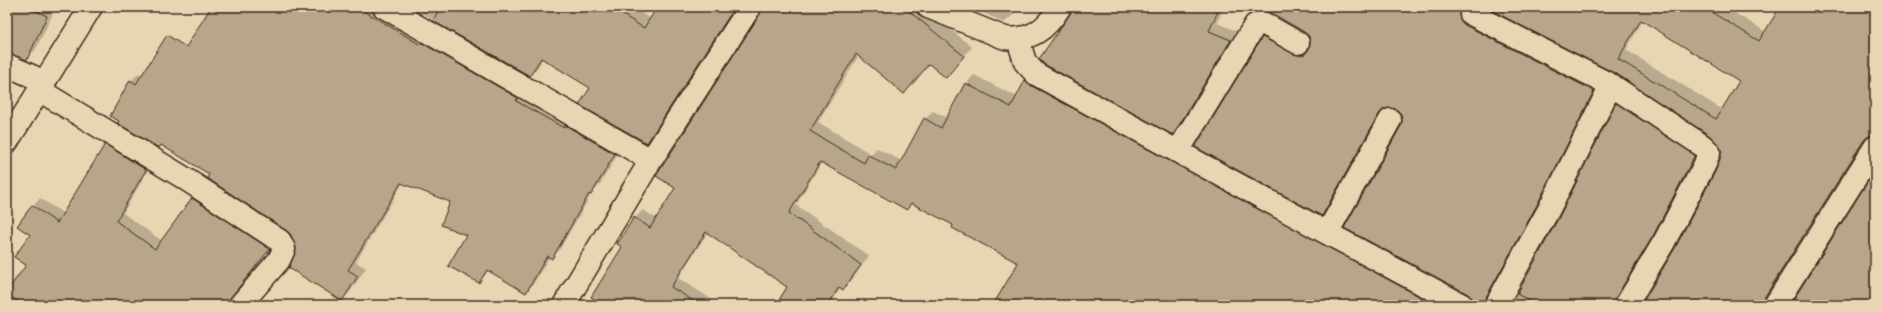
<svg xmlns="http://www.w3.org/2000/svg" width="1882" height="312" font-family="Caveat,sans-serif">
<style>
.shadow{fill:#0003;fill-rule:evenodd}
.building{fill:#b7a689;stroke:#3b2a1e;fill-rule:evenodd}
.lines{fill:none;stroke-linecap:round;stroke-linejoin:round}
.minor-casing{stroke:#3b2a1e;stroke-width:25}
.secondary-casing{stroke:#3b2a1e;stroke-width:25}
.minor{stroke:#e8d6b3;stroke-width:22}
.secondary{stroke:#e8d6b3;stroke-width:22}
</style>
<rect width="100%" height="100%" fill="#e8d6b3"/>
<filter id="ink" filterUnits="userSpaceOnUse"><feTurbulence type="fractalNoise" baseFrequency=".025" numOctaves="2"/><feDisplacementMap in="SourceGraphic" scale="8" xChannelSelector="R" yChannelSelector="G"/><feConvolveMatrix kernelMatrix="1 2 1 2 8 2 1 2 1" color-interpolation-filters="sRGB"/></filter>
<g filter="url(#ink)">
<!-- shadow -->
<path class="shadow" d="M 7,7 L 56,7 L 36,49 L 26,59 L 7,52 Z
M 212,7 L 384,7 L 623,145 L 599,186 L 592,193 L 560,249 L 552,258 L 550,256 L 534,283 L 526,292 L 489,270 L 479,282 L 467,234 L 451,201 L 403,183 L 356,262 L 366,268 L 350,292 L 342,300 L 298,248 L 292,235 L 288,230 L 211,173 L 161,145 L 159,147 L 120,120 L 131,81 L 139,73 L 143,75 L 188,71 Z
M 411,7 L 632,7 L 651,19 L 658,7 L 737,7 L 655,134 L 647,142 L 592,88 L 543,58 L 538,67 L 530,75 Z
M 763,7 L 923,7 L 972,47 L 946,77 L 930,63 L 904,93 L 859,55 L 818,122 L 871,154 L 877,148 L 902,161 L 925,119 L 933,111 L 947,118 L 966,84 L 974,75 L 1017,97 L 1025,81 L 1034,72 L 1459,305 L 994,305 L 1019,263 L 913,203 L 907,209 L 822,162 L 796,205 L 869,256 L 851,281 L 843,289 L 841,288 L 830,305 L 777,305 L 788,287 L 708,232 L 678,278 L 710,298 L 705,305 L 599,305 L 635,218 L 643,210 L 657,219 L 676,188 L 761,14 Z
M 972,7 L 1017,7 L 1013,15 L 1004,23 Z
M 1036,7 L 1044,7 L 1041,10 Z
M 1073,7 L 1224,7 L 1217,23 L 1239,32 L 1181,125 L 1173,134 L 1071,14 Z
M 1274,7 L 1467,7 L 1602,82 L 1496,305 L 1475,305 L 1402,126 L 1403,119 L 1401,113 L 1397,108 L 1389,107 L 1385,108 L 1330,206 L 1322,215 L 1263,38 L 1271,29 L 1307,48 L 1311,46 L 1309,36 Z
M 1487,7 L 1725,7 L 1766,32 L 1781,7 L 1875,7 L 1875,134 L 1870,135 L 1773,289 L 1775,305 L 1642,305 L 1676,249 L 1717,170 L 1722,156 L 1722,148 L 1711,135 L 1617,73 ZM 1643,20 L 1741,81 L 1723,110 L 1626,50 Z
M 1625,96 L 1702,147 L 1626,305 L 1511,305 L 1560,217 L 1617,104 Z
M 113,137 L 153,162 L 123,213 L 162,241 L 193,199 L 200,191 L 277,241 L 238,288 L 235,295 L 238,305 L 7,305 L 7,293 L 27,265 L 32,235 L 18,225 L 40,198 L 64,214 L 105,145 Z
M 1875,172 L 1875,305 L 1791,305 Z
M 263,300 L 270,305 L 258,305 Z"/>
<!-- building -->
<path class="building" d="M 7,7 L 27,7 L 47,16 L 27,60 L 7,53 Z
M 211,7 L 357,7 L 421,45 L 422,43 L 518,98 L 516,101 L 541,115 L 564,128 L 565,125 L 615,154 L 591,195 L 589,194 L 552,259 L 547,256 L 526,293 L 487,270 L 479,283 L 448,266 L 466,235 L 441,225 L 450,202 L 401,183 L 348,270 L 358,276 L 342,301 L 289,268 L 296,248 L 291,235 L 287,231 L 207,178 L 209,174 L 161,145 L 159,148 L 117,123 L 119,121 L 110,116 L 130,80 L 136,84 L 167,35 L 186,47 Z
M 440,7 L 610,7 L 644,28 L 657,7 L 735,7 L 647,143 L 579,105 L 590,88 L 541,58 L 530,76 L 433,21 Z
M 762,7 L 904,7 L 964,56 L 946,78 L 929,64 L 904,94 L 856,54 L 810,131 L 864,163 L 868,155 L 896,170 L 924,118 L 941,128 L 965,83 L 1011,107 L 1025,80 L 1030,85 L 1435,305 L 993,305 L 1018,263 L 952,228 L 953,225 L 911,203 L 907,210 L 820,162 L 789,213 L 861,265 L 843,290 L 839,287 L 828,305 L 776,305 L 787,287 L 706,232 L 671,287 L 700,305 L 604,305 L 591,297 L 622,247 L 617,244 L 634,217 L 650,228 L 675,188 L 656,176 L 760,14 Z
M 1072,7 L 1220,7 L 1209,31 L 1231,40 L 1173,135 L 1044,64 L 1039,59 L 1070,14 Z
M 1273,7 L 1461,7 L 1459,15 L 1461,21 L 1465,25 L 1594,91 L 1537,205 L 1485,299 L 1484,305 L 1474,305 L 1473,299 L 1468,294 L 1344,228 L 1401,126 L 1402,120 L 1401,114 L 1396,109 L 1389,108 L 1384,109 L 1379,114 L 1322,216 L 1195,147 L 1262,37 L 1298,55 L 1305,54 L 1309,49 L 1310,43 L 1309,36 L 1304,32 L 1270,12 Z
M 1485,7 L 1703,7 L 1759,41 L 1780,7 L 1875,7 L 1875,135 L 1869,136 L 1864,140 L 1764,298 L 1763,305 L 1641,305 L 1675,248 L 1716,170 L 1721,156 L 1721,149 L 1710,136 L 1618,75 ZM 1641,20 L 1739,81 L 1716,119 L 1618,59 Z
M 1616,103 L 1695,155 L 1693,159 L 1653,236 L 1615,299 L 1614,305 L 1537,305 L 1517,294 L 1559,217 Z
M 105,144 L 146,170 L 116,221 L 155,249 L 192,198 L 270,249 L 231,297 L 228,305 L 23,305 L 7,294 L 7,291 L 26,265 L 14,257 L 30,235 L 17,226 L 32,205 L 57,223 Z
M 1870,178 L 1875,181 L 1875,305 L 1790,305 Z"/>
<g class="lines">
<defs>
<path id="minor" d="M 384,7 L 651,160 L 564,305
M 928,7 L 1005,38 C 1032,41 1046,29 1060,7
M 1471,14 L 1611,85 L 1703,146 L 1709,152 L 1705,164 L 1664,242 L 1626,305
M 1018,39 L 1025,62 L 1036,74 L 1327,233 L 1462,305
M 7,65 L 45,82
M 39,90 L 181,176 L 280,241 L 284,249 L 279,260 L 240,305
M 1178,151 L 1255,25 L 1261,22 L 1298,43
M 651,160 L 750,7
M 1327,233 L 1390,120
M 1496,305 L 1548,211 L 1611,85
M 1775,305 L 1875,147"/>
<path id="secondary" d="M 7,142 L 91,7"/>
</defs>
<!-- minor casing -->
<use href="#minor" class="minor-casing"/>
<!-- secondary casing -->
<use href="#secondary" class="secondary-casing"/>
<!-- minor -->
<use href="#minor" class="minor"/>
<!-- secondary -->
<use href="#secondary" class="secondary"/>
</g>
</g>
<!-- margin -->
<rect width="1882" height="312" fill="none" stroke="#e8d6b3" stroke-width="24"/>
<rect x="12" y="12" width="1858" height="288" fill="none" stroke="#3b2a1e" stroke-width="1.5" filter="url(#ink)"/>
</svg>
